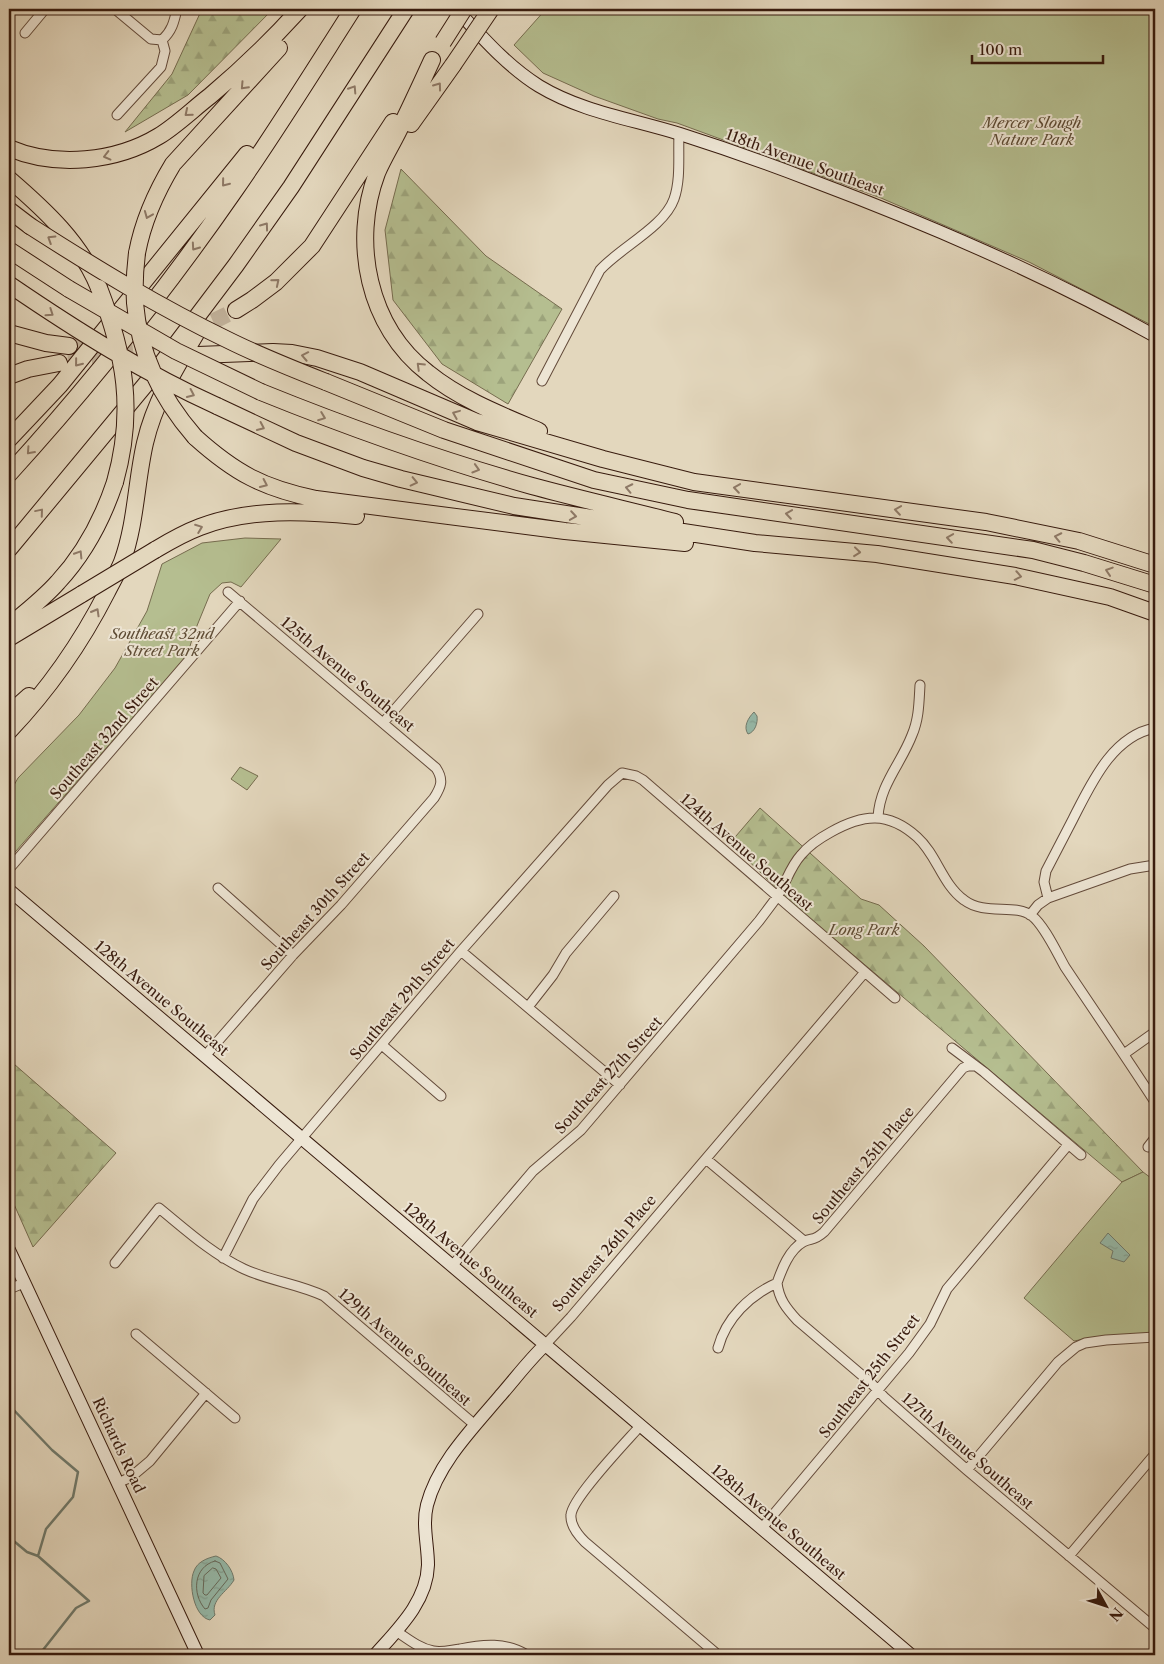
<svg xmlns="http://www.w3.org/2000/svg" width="1164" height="1664" font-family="'Libre Caslon Text',serif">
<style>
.forest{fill:url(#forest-firs);stroke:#766c4f}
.park{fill:#b5be90;stroke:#766c4f}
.water{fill:url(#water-ripples);stroke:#707a6c}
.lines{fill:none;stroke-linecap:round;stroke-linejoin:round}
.shore{stroke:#676a5c;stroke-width:1}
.stream{stroke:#707a6c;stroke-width:2.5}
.highway-tunnel{stroke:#c1b19a;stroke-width:16;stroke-dasharray:16 8;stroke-linecap:butt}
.street-casing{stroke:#634a3a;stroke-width:11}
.secondary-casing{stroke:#381b0e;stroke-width:14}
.highway-casing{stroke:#381b0e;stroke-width:18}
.street{stroke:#ede5d4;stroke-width:9}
.secondary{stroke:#ede5d4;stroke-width:12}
.highway{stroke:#e3d7bd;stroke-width:16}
.highway-bridge-casing{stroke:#381b0e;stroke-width:18;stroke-linecap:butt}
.highway-bridge{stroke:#e3d7bd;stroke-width:16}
.oneway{stroke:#8e7966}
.labels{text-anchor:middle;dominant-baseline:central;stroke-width:4;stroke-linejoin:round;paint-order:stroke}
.park-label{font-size:15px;font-style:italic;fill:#5e4c35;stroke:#ede5d4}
.street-label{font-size:15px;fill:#381b0e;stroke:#ede5d4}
</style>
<defs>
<pattern id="forest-firs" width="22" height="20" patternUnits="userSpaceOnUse" patternTransform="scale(1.25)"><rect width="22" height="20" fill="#b5be90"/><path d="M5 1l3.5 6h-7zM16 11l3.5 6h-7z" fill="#9ca37b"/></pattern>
<pattern id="water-ripples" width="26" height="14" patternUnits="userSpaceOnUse" patternTransform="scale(1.25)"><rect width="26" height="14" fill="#96baaa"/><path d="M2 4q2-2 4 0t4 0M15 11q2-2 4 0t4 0" fill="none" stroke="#829f91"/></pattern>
</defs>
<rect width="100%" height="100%" fill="#e3d7bd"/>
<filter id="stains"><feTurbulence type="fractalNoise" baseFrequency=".004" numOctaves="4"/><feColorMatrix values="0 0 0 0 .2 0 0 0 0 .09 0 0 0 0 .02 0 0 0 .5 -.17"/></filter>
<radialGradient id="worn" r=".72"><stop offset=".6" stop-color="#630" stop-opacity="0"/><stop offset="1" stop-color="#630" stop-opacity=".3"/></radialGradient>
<!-- forest -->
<path class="forest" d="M 202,9 L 273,9 L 188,95 L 125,132 L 172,74 Z
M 401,169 L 486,256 L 562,309 L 508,404 L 442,364 L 393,300 L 385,230 Z
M 760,808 L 861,899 L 879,905 L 924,946 L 1143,1172 L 1122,1182 L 794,905 L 730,843 Z
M 14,1064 L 116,1153 L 33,1247 L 9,1193 L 9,1108 L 14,1106 Z"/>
<!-- park -->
<path class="park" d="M 546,9 L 1155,9 L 1155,327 L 1029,262 L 881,198 L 677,123 L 658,119 L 594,96 L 543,73 L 514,45 Z
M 245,538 L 281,539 L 241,587 L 231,582 L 222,583 L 210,594 L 194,633 L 187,656 L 9,859 L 9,794 L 18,778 L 79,715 L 115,668 L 147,611 L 162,564 L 202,543 Z
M 240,767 L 258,776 L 247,790 L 231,779 Z
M 1143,1172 L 1155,1181 L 1155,1333 L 1095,1337 L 1074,1341 L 1024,1298 L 1122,1182 Z"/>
<!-- water -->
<path class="water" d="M 754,712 L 757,716 C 758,723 755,732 748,734 C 743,727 748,718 754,712 Z
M 1108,1233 L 1130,1255 L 1124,1262 L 1111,1258 L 1113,1251 L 1100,1243 Z
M 216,1556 C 225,1559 233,1570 234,1580 C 227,1592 210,1600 215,1615 L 210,1620 C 194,1617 188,1584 194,1571 C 197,1562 207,1558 216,1556 Z"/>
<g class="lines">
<!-- shore -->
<path class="shore" d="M 215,1561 L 220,1563 L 228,1579 L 211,1600 L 208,1608 L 205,1609 C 192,1594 193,1567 215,1561 Z
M 213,1568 L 216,1569 L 221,1578 L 207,1595 L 205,1595 L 203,1593 L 204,1576 Z"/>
<!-- stream -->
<path class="stream" d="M 9,1405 L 52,1450 L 78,1472 L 73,1497 L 46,1529 L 38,1556 L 89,1601 L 76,1608 L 39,1655
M 9,1537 L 27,1552 L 38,1556"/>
<!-- highway-tunnel -->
<path class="highway-tunnel" d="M 191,331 L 216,320 L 236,310
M 69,346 L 99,350 L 156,342
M 68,363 L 118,360"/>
<defs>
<path id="street" d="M 115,9 L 151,39 L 162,40
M 25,33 L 45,9
M 162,40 C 172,31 174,22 177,9
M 117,115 L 161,67 L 165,51 L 162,40
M 542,381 L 600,270 C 621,247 664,227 674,199 C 681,179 678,155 679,134
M 383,723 L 478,614
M 878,817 C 880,784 901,764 912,735 C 919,719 919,702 920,685
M 9,869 L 240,601
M 218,888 L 293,955
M 1048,898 L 1044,882 L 1046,871 C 1055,854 1064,836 1073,819 C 1091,784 1112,736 1155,728
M 1030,915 L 1038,905 L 1048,898 L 1130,869 L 1155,865
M 461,951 L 620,1085
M 528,1007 L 553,975 L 566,953 L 614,896
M 382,1045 L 441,1096
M 952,1048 L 984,1072 L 1081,1155
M 1124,1054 L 1155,1032
M 205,1056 L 293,955 L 341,905 L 434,798 C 441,787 444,780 436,768 L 228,592
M 1148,1147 L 1155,1138
M 706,1159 L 804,1241
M 223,1258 L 253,1199 L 279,1165 L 461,951 L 608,785 L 622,773 L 636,776 L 643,780 L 895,998
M 115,1263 L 159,1208 C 186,1230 212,1254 244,1269 C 270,1281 299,1284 324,1296 L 475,1425
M 452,1266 L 533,1171 L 581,1130 L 759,921 C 765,913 771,905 777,897 C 786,883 790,867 801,855 C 809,845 820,838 831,832 C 863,814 888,811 917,837 C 937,855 942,884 964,900 C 985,916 1015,903 1032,916 C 1044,925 1057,953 1065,967 C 1095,1012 1126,1057 1155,1102
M 777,1283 C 779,1299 786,1308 797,1320 L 871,1383 L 885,1398 L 967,1470 L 1155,1628
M 9,1289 L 24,1283
M 136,1334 L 235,1418
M 545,1345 L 571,1317 L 865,972
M 718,1348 C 726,1318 750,1295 777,1283 C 782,1269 789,1250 803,1242 C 812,1237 813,1242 824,1232 L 963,1068 L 968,1066 L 975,1066
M 641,1425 C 627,1441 572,1498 571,1515 C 570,1525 578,1535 585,1542 L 718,1655
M 967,1470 L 1058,1362 L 1076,1347 L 1085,1343 L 1106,1340 L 1155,1337
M 118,1483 L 131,1477 L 150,1461 L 206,1393
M 762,1528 L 909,1353 L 930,1324 L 947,1289 L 1068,1145
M 1069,1556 L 1155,1454
M 396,1631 C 408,1639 419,1648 433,1651 C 442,1653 451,1650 460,1649 C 483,1644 506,1642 527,1655"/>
<path id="secondary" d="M 456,9 C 482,37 507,66 539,86 C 582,112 632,119 680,134 C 724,148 769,164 813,181 C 930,225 1046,275 1155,336
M 9,890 L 911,1655
M 9,1250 L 198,1655
M 375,1655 C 397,1630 427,1602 428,1565 C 428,1545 422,1525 427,1505 C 438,1463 473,1428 500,1396 C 515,1379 529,1360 545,1345"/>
<path id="highway" d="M 432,60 C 421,84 410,108 398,132 C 391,146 383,159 377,173 C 351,242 368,327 428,373 C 460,399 501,415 539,431
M 411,124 L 453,65
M 9,148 C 56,168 116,162 159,136 C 177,125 193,109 210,96 C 242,69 272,40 300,9
M 9,179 C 45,210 81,243 99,288
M 9,210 L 30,226
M 9,250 L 69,289
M 137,253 C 143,221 156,192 173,164 L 279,48
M 236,310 L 252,300 L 276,282 L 312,246 L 393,122
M 9,333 L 46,343 L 69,346
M 198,355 L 273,352 L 292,353 L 317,358 L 360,372 L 477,422 L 603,459 L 694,482 L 986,522 L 1079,541 L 1155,565
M 9,376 L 28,369 L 59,363
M 326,382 L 444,430 L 594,480 L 688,500 L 1033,550 L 1084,563 L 1155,585
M 261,392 C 350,428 440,460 532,486 C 580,499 628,510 675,522
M 217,406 L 296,443 L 363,468 L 401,479 L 514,506 L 755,543 L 877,554 L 1015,576 L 1110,597 L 1155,613
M 195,437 C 235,473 263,488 316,499 L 565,531 L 685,543
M 9,439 L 60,385 L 247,154
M 9,474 C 90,385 165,291 233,193 C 275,133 314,70 353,9
M 9,549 L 150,379 L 236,265 L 291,187 L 406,9
M 155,550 C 170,541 184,533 200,527 C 250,508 304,511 356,516
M 9,626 C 26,612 44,598 58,582 C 84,554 103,518 115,482
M 9,638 L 82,594
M 9,714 L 29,696
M 9,731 C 48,690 81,643 107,592 C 112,582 118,572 122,562 C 136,524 136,482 145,443 C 155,400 178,364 200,327"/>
</defs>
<!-- street casing -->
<use href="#street" class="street-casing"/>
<!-- secondary casing -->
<use href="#secondary" class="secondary-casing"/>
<!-- highway casing -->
<use href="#highway" class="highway-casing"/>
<!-- street -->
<use href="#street" class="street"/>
<!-- secondary -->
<use href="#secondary" class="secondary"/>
<!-- highway -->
<use href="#highway" class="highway"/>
<defs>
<path id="highway-bridge" d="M 443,42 L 464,9
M 453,65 L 491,9
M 30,226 C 94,267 159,307 228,340 C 260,356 293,369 326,382
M 137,253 C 135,269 134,286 135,303 C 139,353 162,399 195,437
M 10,285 C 76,330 144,373 217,406
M 99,288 C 125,355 135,411 115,482
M 69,289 L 176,351 L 261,392
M 82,594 L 155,550"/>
</defs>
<!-- highway-bridge casing -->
<use href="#highway-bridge" class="highway-bridge-casing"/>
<!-- highway-bridge -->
<use href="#highway-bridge" class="highway-bridge"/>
</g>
<!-- one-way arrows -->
<defs><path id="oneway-chevron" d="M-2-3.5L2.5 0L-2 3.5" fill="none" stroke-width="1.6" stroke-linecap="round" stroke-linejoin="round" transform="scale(1.25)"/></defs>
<g class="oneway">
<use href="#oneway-chevron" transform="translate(244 86) rotate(133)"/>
<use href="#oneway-chevron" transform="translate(438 86) rotate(-54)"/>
<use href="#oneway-chevron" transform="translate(353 89) rotate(-57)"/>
<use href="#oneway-chevron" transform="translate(188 113) rotate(140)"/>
<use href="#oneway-chevron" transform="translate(107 156) rotate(166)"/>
<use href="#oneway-chevron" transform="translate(225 183) rotate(129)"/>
<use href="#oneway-chevron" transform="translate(148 215) rotate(112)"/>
<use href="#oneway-chevron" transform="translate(265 226) rotate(-54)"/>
<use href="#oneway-chevron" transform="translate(51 239) rotate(-148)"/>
<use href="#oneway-chevron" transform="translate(195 247) rotate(125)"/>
<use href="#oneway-chevron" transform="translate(276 282) rotate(-40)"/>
<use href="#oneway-chevron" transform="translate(50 313) rotate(34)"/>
<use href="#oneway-chevron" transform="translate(305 356) rotate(-169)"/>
<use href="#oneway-chevron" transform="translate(78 363) rotate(129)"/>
<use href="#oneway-chevron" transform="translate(420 366) rotate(-136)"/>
<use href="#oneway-chevron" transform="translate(191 394) rotate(25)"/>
<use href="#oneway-chevron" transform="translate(456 414) rotate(-158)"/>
<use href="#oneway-chevron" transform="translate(322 417) rotate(21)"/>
<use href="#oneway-chevron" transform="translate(261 427) rotate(25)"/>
<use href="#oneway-chevron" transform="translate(30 451) rotate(132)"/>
<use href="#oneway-chevron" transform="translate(476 469) rotate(17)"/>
<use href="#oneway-chevron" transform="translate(414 482) rotate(13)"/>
<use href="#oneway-chevron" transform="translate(264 484) rotate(25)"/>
<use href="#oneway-chevron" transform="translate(629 488) rotate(-168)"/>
<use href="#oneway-chevron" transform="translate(737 488) rotate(-172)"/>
<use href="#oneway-chevron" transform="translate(898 510) rotate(-172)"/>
<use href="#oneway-chevron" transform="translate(40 512) rotate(-50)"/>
<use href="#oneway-chevron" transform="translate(789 514) rotate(-172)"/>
<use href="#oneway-chevron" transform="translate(573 516) rotate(9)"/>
<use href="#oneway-chevron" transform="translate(199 528) rotate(-21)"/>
<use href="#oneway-chevron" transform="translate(1058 537) rotate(-168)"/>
<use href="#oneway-chevron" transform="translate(950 538) rotate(-171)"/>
<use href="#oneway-chevron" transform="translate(857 552) rotate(6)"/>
<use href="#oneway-chevron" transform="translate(79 554) rotate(-58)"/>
<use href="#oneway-chevron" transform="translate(1109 571) rotate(-162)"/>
<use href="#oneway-chevron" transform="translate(1018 576) rotate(11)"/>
<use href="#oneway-chevron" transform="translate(96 612) rotate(-60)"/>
</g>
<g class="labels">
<!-- park labels -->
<g class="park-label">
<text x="1032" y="122">Mercer Slough<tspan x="1032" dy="17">Nature Park</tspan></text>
<text x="162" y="633">Southeast 32nd<tspan x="162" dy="17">Street Park</tspan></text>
<text x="864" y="929">Long Park</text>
</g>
<!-- street labels -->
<g class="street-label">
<text transform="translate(805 162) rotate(20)">118th Avenue Southeast</text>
<text transform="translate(348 674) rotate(40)">125th Avenue Southeast</text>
<text transform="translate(104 738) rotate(-49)">Southeast 32nd Street</text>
<text transform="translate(747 852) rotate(41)">124th Avenue Southeast</text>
<text transform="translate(315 911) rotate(-48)">Southeast 30th Street</text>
<text transform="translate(162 998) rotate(40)">128th Avenue Southeast</text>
<text transform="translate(402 999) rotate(-50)">Southeast 29th Street</text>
<text transform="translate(608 1075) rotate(-48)">Southeast 27th Street</text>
<text transform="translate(863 1165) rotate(-50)">Southeast 25th Place</text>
<text transform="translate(604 1253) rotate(-49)">Southeast 26th Place</text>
<text transform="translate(471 1260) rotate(40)">128th Avenue Southeast</text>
<text transform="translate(405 1347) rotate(41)">129th Avenue Southeast</text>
<text transform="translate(869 1376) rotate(-52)">Southeast 25th Street</text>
<text transform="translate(119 1445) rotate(65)">Richards Road</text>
<text transform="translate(968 1451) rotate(41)">127th Avenue Southeast</text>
<text transform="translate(779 1522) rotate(40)">128th Avenue Southeast</text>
</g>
</g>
<!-- margin -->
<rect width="1164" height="1664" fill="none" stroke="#e3d7bd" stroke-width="30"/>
<rect x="10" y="10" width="1144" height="1644" fill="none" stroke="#381b0e" stroke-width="2.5"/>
<rect x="15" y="15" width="1134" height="1634" fill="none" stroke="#381b0e"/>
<!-- north arrow -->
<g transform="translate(1106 1606) rotate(130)" stroke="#ede5d4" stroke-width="4" paint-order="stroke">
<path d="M0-4L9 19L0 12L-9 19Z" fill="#381b0e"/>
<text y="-8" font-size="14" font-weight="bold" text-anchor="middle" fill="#381b0e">N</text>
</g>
<!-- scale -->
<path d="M972 55v8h131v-8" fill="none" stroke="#381b0e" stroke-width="2.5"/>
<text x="979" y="55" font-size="15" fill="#381b0e" stroke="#ede5d4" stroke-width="4" paint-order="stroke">100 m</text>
<rect width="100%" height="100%" filter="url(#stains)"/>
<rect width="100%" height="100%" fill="url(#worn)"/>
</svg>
